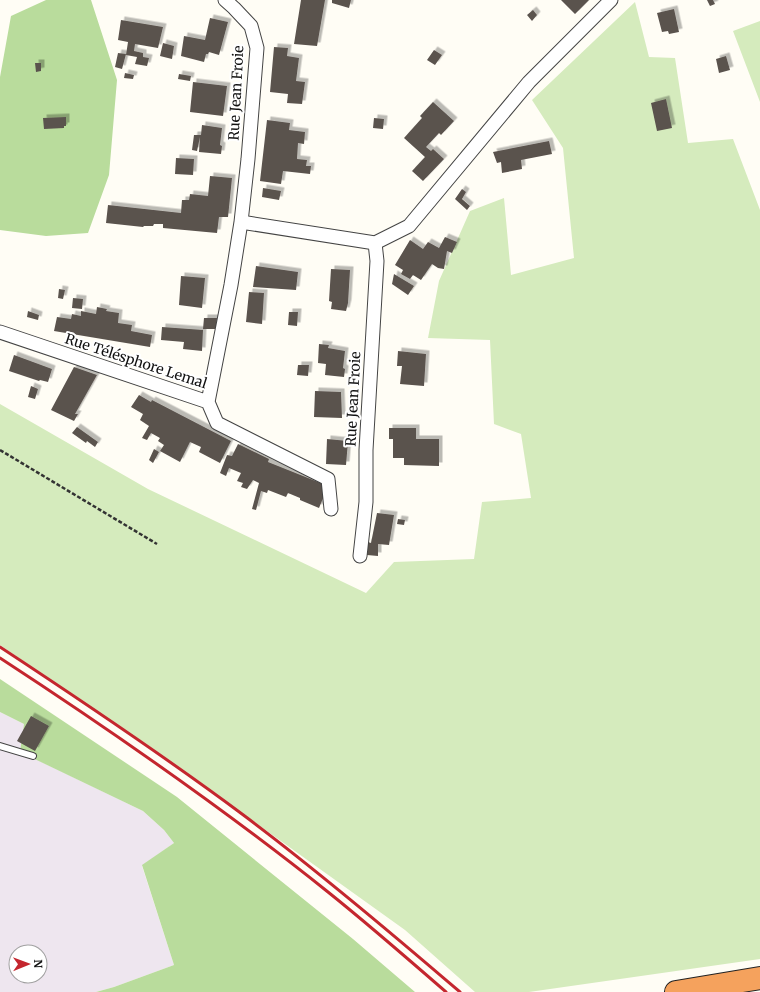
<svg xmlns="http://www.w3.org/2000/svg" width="760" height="992" font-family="Merriweather,serif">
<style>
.industrial{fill:#eee6ef;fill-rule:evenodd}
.green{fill:#d5ebbd}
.forest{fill:#b9dc9c}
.building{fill:#5a524d;filter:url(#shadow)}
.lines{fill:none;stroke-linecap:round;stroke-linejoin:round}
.lane-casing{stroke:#444;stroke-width:8}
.street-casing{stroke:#444;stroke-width:15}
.highway-casing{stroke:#222;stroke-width:24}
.path{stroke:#333;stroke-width:2.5;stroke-dasharray:4 2;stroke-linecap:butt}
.lane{stroke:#fff;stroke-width:6}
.street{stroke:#fff;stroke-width:13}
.highway{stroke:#f5a25d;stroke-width:22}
.rail{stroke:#c4262e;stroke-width:3}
.labels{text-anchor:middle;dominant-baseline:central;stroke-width:4;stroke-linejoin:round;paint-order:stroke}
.street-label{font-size:14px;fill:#111;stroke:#fff}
</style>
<defs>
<filter id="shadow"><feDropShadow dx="3.5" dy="-3.5" stdDeviation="0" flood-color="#0004"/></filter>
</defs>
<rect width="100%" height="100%" fill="#fffdf5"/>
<!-- industrial -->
<path class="industrial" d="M 0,712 L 24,724 L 21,752 L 143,811 L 164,830 L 174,843 L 142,866 L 174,965 L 114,987 L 96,992 L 0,992 ZM 16,952 L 40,952 L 40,976 L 16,976 Z"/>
<!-- green -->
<path class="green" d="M 635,2 L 649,57 L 675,58 L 688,143 L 733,139 L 760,210 L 760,959 L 529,992 L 475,992 L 405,930 L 204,786 L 0,645 L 0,404 L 148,489 L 366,593 L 394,562 L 474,559 L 482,502 L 531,498 L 521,434 L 494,424 L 490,340 L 428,338 L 439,281 L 470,211 L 504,198 L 511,275 L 574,258 L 563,148 L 532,100 Z
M 760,21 L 760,102 L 733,31 Z"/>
<!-- forest -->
<path class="forest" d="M 46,0 L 91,0 L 117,80 L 109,175 L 88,233 L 46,236 L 0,230 L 0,77 L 11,16 Z
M 0,679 L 177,797 L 353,939 L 415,992 L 96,992 L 114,987 L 174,965 L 142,865 L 174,843 L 164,830 L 143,811 L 20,752 L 24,724 L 0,712 Z"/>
<!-- building -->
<path class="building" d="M 301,0 L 325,0 L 317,46 L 294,44 Z
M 332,0 L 351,0 L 349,8 L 332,3 Z
M 561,0 L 589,0 L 575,14 Z
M 707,0 L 713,0 L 715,4 L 710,6 Z
M 674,9 L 679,32 L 669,34 L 668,31 L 662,32 L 657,13 Z
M 533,10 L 537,15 L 532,21 L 527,15 Z
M 210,18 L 228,22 L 219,55 L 209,52 L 208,54 L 206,54 L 204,62 L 181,56 L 184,36 L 205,40 Z
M 121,20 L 163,27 L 158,48 L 135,44 L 134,51 L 143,53 L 143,57 L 149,58 L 147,66 L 135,64 L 137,57 L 126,55 L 128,42 L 118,40 Z
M 163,43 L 174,46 L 172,59 L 160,56 Z
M 274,47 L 288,48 L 287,56 L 299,58 L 296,81 L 305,82 L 302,104 L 287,103 L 288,94 L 270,92 Z
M 434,50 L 442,55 L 435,65 L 427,60 Z
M 118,53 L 126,54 L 122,69 L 115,67 Z
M 726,56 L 730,70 L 719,73 L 716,59 Z
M 35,63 L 41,63 L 41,71 L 36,72 Z
M 125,73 L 134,75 L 133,79 L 124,78 Z
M 179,74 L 191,76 L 190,81 L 178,79 Z
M 193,82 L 227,86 L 223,116 L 190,112 Z
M 666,99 L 672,128 L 657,131 L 651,103 Z
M 433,102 L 454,121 L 441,135 L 439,133 L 426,147 L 431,151 L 433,149 L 444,159 L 423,181 L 412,171 L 425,157 L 404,138 L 422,118 L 420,116 Z
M 66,117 L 66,126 L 64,126 L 64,128 L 44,129 L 43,118 Z
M 374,118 L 384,119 L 383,129 L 373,128 Z
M 267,120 L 290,123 L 289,130 L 305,132 L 304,144 L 298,143 L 297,159 L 307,160 L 306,166 L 311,166 L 310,174 L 283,171 L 281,184 L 260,181 Z
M 202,125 L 222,128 L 220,145 L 222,146 L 221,154 L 199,152 L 200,137 L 197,151 L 192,150 L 194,135 L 201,135 Z
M 549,141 L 552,154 L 521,160 L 522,169 L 502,173 L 501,162 L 497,163 L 493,152 Z
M 176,158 L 194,159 L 193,175 L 175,174 Z
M 210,176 L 232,178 L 228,217 L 219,217 L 217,233 L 163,228 L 163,224 L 154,224 L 153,226 L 144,226 L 143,227 L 106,223 L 108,205 L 181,213 L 182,200 L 189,200 L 190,194 L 208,196 Z
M 263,188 L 281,191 L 279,200 L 262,197 Z
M 462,189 L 466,192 L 462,199 L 470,206 L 467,210 L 455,199 Z
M 445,237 L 457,242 L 452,253 L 447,251 L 444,269 L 438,268 L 432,264 L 421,280 L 413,275 L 410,279 L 401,274 L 403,270 L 395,265 L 410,240 L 423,249 L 428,242 L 439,248 Z
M 256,266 L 298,272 L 296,290 L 253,287 Z
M 331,269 L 350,270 L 348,303 L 346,311 L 331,309 L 332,302 L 329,301 Z
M 394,274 L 414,286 L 408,295 L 392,284 Z
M 181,276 L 205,278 L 202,308 L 179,305 Z
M 59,289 L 65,290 L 63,299 L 58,298 Z
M 249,292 L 264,293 L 262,324 L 246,322 Z
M 73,298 L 83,299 L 82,309 L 72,308 Z
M 97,307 L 107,309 L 106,311 L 119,313 L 118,323 L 132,325 L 131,331 L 152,335 L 150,347 L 54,331 L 57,317 L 71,319 L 72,314 L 81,316 L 81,311 L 96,314 Z
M 28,311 L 39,315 L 38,320 L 27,317 Z
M 289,312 L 298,312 L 297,326 L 288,325 Z
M 204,318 L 217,318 L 216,329 L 203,329 Z
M 162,327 L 203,330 L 202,351 L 183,349 L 184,342 L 161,340 Z
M 319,344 L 329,345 L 328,348 L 345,351 L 343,368 L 345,369 L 344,377 L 325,375 L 326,364 L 318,363 Z
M 398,351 L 426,354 L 424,386 L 400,384 L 402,366 L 397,366 Z
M 14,355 L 52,369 L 48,382 L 40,380 L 39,381 L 9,371 Z
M 298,365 L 309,365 L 308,376 L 297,375 Z
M 74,367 L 97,375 L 75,414 L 78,414 L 74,421 L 51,410 Z
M 31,386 L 38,389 L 35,399 L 28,397 Z
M 315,391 L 341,392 L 342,418 L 314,417 Z
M 139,395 L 151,402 L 152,400 L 231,441 L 220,463 L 199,452 L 201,447 L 190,442 L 180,462 L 160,451 L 164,445 L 158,441 L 160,438 L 151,433 L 147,440 L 142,438 L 149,426 L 140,420 L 143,414 L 131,407 Z
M 77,427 L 98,442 L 95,447 L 87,441 L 86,443 L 72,433 Z
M 389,428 L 416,428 L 416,439 L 439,439 L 439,466 L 404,465 L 404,458 L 393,458 L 393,439 L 389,439 Z
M 327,439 L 348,441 L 346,465 L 326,464 Z
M 238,444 L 269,459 L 268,462 L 328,486 L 319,508 L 300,500 L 300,498 L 288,493 L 286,497 L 268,490 L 267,493 L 261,491 L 256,510 L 252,509 L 259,483 L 253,480 L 247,489 L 241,487 L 243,483 L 237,481 L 241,473 L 229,468 L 226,476 L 220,473 L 227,455 L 232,456 Z
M 154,449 L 159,452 L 153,463 L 149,460 Z
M 377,513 L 394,515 L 389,545 L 378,544 L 378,556 L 367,555 L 368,542 L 371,543 Z
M 398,519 L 405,520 L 404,525 L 397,524 Z
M 31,716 L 49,726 L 35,751 L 17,741 Z"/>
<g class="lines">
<defs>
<path id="lane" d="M 0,746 L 33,756"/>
<path id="street" d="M 241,222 L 375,243 L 377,261 L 366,450 L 366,502 L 360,556
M 375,243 L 409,226 L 529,82 L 611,0
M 0,332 L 208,402 L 217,423 L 328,479 L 331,509
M 208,402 L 231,285 L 241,222 L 248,159 L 257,48 L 251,26 L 234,8 L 225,0"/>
<path id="highway" d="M 676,992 L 760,978"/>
</defs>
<!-- lane casing -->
<use href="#lane" class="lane-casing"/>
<!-- street casing -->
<use href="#street" class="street-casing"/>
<!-- highway casing -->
<use href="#highway" class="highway-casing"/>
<!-- path -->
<path class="path" d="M 0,450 L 157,544"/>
<!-- lane -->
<use href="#lane" class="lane"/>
<!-- street -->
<use href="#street" class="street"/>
<!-- highway -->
<use href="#highway" class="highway"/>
<!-- rail -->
<path class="rail" d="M 0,647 C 82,701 163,755 242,814 C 317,870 389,931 460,992
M 0,658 C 112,731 223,808 328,892 C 368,924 407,958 446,992"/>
</g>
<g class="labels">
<!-- street labels -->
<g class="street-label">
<text transform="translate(236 93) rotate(-87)">Rue Jean Froie</text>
<text transform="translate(136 361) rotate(18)">Rue Télésphore Lemal</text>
<text transform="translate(353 399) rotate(-87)">Rue Jean Froie</text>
</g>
</g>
<!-- north arrow -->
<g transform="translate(28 964) rotate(89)"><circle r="19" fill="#ffffff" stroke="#a0a0a0"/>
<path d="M0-3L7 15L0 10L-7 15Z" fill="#c4262e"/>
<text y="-6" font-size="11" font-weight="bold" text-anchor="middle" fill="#111111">N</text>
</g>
</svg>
